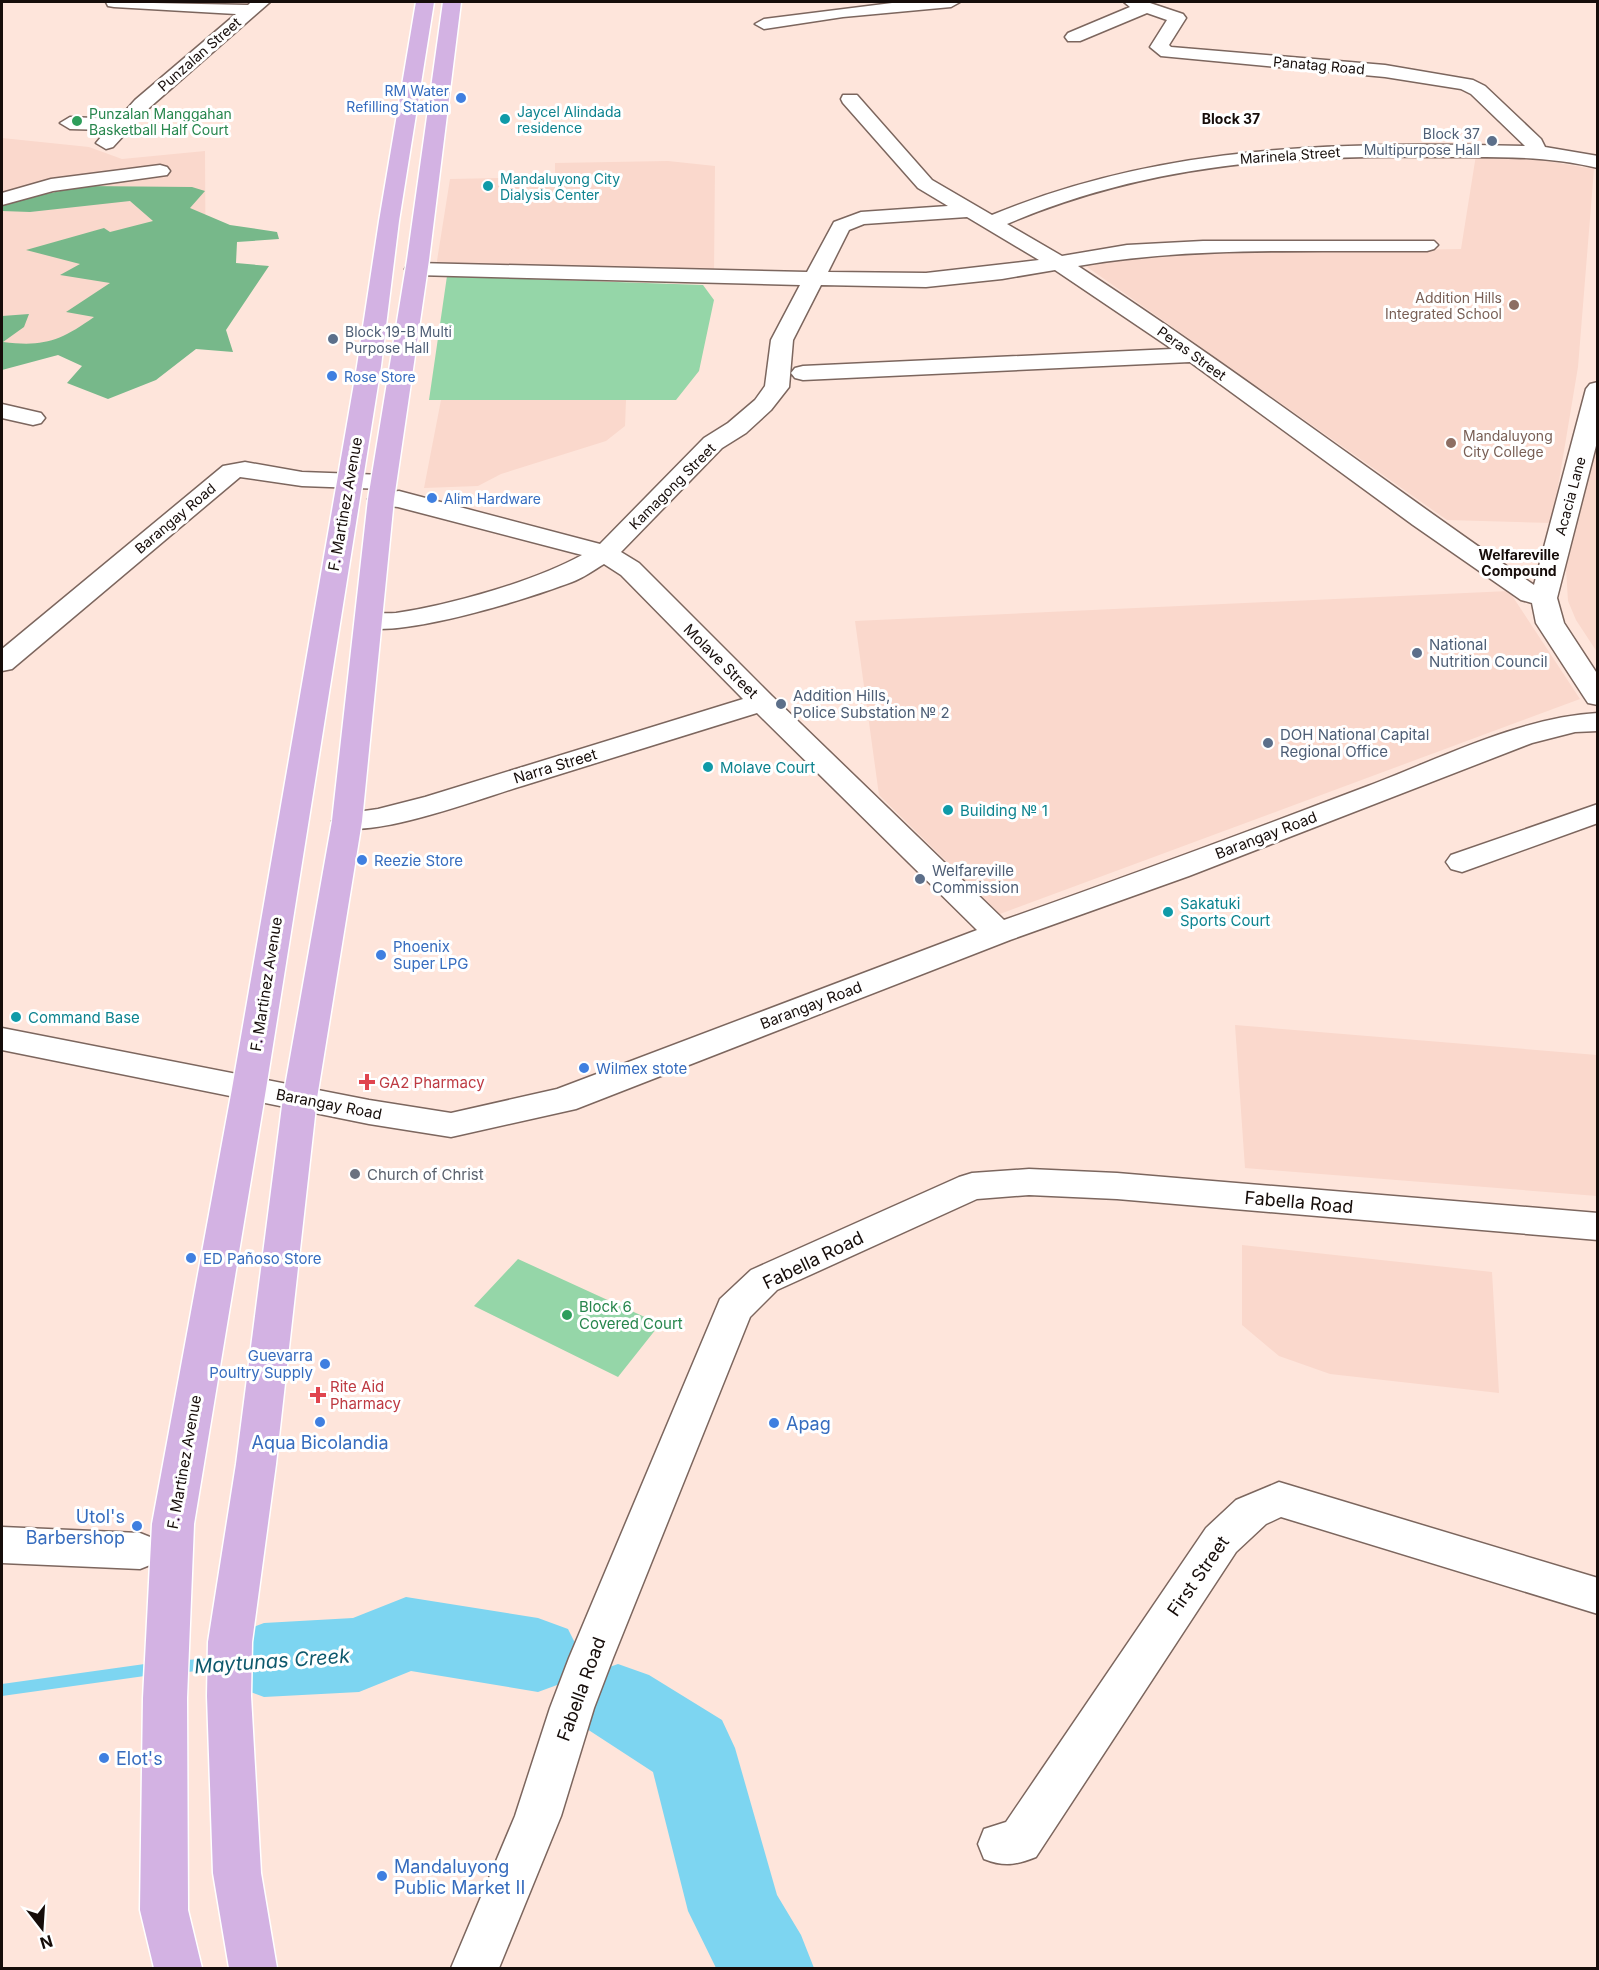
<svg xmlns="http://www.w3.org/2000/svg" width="1599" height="1970" font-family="Inter,sans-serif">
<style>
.built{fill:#fad8cc}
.green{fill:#95d6a8}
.forest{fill:#77b88a}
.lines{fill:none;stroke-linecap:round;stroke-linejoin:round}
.stream{fill:#7dd5f1;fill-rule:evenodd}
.river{fill:#7dd5f1;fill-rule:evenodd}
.minor-casing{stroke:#7c665e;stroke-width:3}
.major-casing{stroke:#fff;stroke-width:3}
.minor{fill:#fff;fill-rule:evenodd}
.major{fill:#d3b2e3;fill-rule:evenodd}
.shop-dot{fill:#3f7fe0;stroke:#fff;stroke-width:2}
.culture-dot{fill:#0f9aa8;stroke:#fff;stroke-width:2}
.leisure-dot{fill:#2e9e5b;stroke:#fff;stroke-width:2}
.service-dot{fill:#5c6f8a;stroke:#fff;stroke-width:2}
.education-dot{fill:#8d6e63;stroke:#fff;stroke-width:2}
.health-dot{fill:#e0444e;stroke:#fff;stroke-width:2}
.worship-dot{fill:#6b7280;stroke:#fff;stroke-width:2}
.labels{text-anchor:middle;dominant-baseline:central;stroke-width:6;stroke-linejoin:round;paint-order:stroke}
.far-street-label{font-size:14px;fill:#160d0a;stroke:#fff}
.far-shop-label{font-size:14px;fill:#366cbe;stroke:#fff;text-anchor:start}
.far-culture-label{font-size:14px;fill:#0d838f;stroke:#fff;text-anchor:start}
.far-leisure-label{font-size:14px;fill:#27864d;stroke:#fff;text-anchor:start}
.far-neighbourhood-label{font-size:14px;font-weight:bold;fill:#160d0a;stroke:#fff}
.far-service-label{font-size:14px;fill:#4e5e75;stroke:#fff;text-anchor:end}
.far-education-label{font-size:14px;fill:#785e54;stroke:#fff;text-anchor:end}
.street-label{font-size:15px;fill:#160d0a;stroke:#fff}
.service-label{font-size:15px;fill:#4e5e75;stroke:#fff;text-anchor:start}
.culture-label{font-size:15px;fill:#0d838f;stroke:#fff;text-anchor:start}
.shop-label{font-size:15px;fill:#366cbe;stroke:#fff;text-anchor:start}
.health-label{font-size:15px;fill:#be3a42;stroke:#fff;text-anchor:start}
.worship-label{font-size:15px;fill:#5b616d;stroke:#fff;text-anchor:start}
.leisure-label{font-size:15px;fill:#27864d;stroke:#fff;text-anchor:start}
.near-street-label{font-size:18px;fill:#160d0a;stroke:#fff}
.near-shop-label{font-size:18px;fill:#366cbe;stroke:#fff;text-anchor:start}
.near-water-label{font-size:20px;font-style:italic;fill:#0e596d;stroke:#fff}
</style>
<rect width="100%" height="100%" fill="#fee5db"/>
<!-- built -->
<path class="built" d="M 2,138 L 89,147 L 122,159 L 205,151 L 206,329 L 2,365 Z
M 1476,155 L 1541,160 L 1594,169 L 1578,367 L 1552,523 L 1447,520 L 1080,262 L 1128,256 L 1181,254 L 1461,249 Z
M 668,161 L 715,166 L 714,274 L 436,267 L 450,179 L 555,177 L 555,163 Z
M 441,400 L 626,400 L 625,426 L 606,441 L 501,474 L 478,486 L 424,488 Z
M 1597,444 L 1597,652 L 1576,620 L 1568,601 L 1566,568 Z
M 1509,591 L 1580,699 L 1000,914 L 879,795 L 855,621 Z
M 1235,1025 L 1597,1055 L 1597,1196 L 1245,1168 Z
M 1242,1245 L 1492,1272 L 1499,1393 L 1330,1374 L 1279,1356 L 1242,1325 Z"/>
<!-- green -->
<path class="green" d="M 447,276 L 703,285 L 714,300 L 699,371 L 676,400 L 429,400 Z
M 518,1259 L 660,1324 L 618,1377 L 474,1306 Z"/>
<!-- forest -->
<path class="forest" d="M 84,186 L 192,187 L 205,191 L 190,208 L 230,225 L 277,232 L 279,239 L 237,242 L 236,263 L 269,266 L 226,330 L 233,352 L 196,349 L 156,380 L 108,399 L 67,383 L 82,366 L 58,355 L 2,370 L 2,316 L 29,314 L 24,327 L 3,342 C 44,347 60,341 94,317 L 66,312 L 110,283 L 60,275 L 80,264 L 26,250 L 104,228 L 110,232 L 153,221 L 130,201 L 30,212 L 2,211 L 2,204 L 8,202 Z"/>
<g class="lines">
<!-- stream -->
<path class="stream" d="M 264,1654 L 269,1656 L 271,1660 L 269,1664 C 259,1668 243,1670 233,1666 L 231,1662 L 233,1658 Z
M 222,1657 L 227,1659 L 229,1663 L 227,1667 L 222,1669 L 175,1673 L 170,1671 L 168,1667 L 170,1663 L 175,1661 Z
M 159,1662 L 164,1664 L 166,1668 L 164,1672 L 159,1674 L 2,1696 L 2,1684 Z"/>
<!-- river -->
<path class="river" d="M 406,1597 L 538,1618 L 568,1629 L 581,1655 L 568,1681 L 538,1692 L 411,1671 L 359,1692 L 264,1697 L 234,1686 L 221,1660 L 234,1634 L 264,1623 L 353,1618 Z
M 618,1664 L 649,1675 L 722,1720 L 735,1748 L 777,1895 L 801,1935 L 814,1968 L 716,1968 L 688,1911 L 653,1772 L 587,1729 L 575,1702 L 587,1675 Z"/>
<defs>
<path id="minor" d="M 106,2 L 248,5 L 251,2 L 270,2 L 149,108 L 113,147 L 106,149 L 96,143 L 107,130 L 70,129 L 60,123 L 70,117 L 118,119 L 135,100 L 236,14 L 114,7 L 108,6 Z
M 900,2 L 960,2 L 951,7 L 843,17 L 764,29 L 755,24 L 764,19 Z
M 1124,2 L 1147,2 L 1183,14 L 1186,18 L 1169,45 L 1171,47 L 1385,65 L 1473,80 L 1485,86 L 1541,139 L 1545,147 L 1598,156 L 1598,168 C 1544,155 1490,157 1435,157 C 1284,155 1148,164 1007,224 L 1062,256 L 1127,245 L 1203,241 L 1434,241 L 1438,245 L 1434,249 L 1427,251 C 1311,252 1192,246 1078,266 C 1233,367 1381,480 1534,585 L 1586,389 L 1590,384 L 1598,382 L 1598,438 L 1557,598 L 1564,623 L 1598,675 L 1598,705 L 1588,703 L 1584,697 L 1536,623 L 1532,603 L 1521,600 L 1413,525 L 1190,362 L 803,380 L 795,378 L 791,373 L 795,368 L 803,366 L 1172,349 L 1055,270 L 1002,279 L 926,287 L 821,285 L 793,340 L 789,387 L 771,410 L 746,433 L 722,448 L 621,552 L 639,563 L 772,696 L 1004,920 C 1126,877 1247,832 1368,786 C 1439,759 1521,717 1598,713 L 1598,731 L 1575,732 L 1532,743 L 1189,876 L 1010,940 L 576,1109 L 451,1137 L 369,1124 L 2,1050 L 2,1028 L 369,1100 L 451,1113 L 557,1089 L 977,930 L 757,713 C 678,737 600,762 522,786 C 479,799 377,838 336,827 L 332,821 L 336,815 L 378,809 L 425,797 L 743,699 L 621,575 L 604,564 C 594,570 583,578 572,582 C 527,599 404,638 359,627 L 355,621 L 359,615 C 372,612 384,614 396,613 C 451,605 535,581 582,555 L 398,507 L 372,504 L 368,499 L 372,494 L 399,491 L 600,544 L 704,438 L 728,423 L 755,400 L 765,386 L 771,340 L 800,285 L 416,275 L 408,274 L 405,269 L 408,264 L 416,263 L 807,272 L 834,222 L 861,212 L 948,206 L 918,188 L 843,103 L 841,99 L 843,95 L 857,95 L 932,180 L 992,215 C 1165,143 1342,142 1525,146 L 1471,94 L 1461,89 L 1385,77 L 1161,56 L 1150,47 L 1167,20 L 1147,13 L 1080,41 L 1068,41 L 1065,37 L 1068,33 L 1130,7 ZM 967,217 L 1039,260 L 926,273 L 828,272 L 849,230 L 864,224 Z
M 160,165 L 167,167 L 170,171 L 167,175 L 53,191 L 2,205 L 2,193 L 51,179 Z
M 2,404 L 41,413 L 45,418 L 41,423 L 33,425 L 2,418 Z
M 245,462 L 302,472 L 384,475 L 393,477 L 396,482 L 393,487 L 384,489 L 302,486 L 240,477 L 12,669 L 2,671 L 2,649 L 223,466 Z
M 1598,804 L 1598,823 L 1462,872 L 1451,869 L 1446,862 L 1451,855 Z
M 1029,1169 L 1117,1173 L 1598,1213 L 1598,1240 L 1117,1199 L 1029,1195 L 977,1199 L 777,1290 L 750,1317 L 613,1658 L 594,1708 L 561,1816 L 499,1968 L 451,1968 L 515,1816 L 550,1708 L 569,1658 L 720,1299 L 751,1270 L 959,1177 L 972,1173 Z
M 1279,1482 L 1598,1578 L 1598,1614 L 1281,1517 L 1266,1524 L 1236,1552 L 1036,1857 C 1016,1865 1004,1867 984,1859 L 978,1844 L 984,1829 L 1006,1822 L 1206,1528 L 1236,1500 Z
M 2,1527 L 140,1533 L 155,1539 L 161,1551 L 155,1563 L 140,1569 L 2,1563 Z"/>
<path id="major" d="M 416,2 L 434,2 L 399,221 L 381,366 L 266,1089 L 194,1524 L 187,1698 L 188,1910 L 202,1968 L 154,1968 L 140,1910 L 143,1698 L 152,1524 L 232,1089 L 357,366 L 379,221 Z
M 443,2 L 461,2 L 429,260 L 394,499 L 362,821 L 317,1098 L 276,1464 L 252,1642 L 251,1696 L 261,1873 L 277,1968 L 229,1968 L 213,1873 L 207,1696 L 208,1642 L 236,1464 L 283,1098 L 332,821 L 368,499 L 407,260 Z"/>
</defs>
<!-- minor casing -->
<use href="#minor" class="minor-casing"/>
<!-- major casing -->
<use href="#major" class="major-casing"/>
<!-- minor -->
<use href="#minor" class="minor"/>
<!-- major -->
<use href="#major" class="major"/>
</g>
<!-- markers -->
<g class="shop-dot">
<circle cx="461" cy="98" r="6"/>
<circle cx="332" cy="376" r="6"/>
<circle cx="432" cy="498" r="6"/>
<circle cx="362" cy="860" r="6"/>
<circle cx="381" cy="955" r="6"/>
<circle cx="584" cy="1068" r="6"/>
<circle cx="191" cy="1258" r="6"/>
<circle cx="325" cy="1364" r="6"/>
<circle cx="320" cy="1422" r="6"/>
<circle cx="774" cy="1423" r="6"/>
<circle cx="137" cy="1526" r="6"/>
<circle cx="104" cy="1758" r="6"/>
<circle cx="382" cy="1876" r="6"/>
</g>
<g class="culture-dot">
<circle cx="505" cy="119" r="6"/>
<circle cx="488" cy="186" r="6"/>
<circle cx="708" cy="767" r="6"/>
<circle cx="948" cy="810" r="6"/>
<circle cx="1168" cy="912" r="6"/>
<circle cx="16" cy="1017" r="6"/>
</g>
<g class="leisure-dot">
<circle cx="77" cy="121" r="6"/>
<circle cx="567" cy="1315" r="6"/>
</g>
<g class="service-dot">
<circle cx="1492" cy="141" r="6"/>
<circle cx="333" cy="339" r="6"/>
<circle cx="1417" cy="653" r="6"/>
<circle cx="781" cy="704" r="6"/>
<circle cx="1268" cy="743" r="6"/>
<circle cx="920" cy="879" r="6"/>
</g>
<g class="education-dot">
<circle cx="1514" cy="305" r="6"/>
<circle cx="1451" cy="443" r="6"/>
</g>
<g class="health-dot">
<path d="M364 1073h6v6h6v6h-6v6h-6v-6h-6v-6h6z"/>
<path d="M315 1386h6v6h6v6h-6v6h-6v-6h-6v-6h6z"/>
</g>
<circle class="worship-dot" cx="355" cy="1174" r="6"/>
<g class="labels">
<!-- far-street labels -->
<g class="far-street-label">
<text transform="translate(199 54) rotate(-41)">Punzalan Street</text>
<text transform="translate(1319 65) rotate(5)">Panatag Road</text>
<text transform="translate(1290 155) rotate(-4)">Marinela Street</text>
<text transform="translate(1192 353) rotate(36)">Peras Street</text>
<text transform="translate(672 486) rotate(-45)">Kamagong Street</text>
<text transform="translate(1570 496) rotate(-75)">Acacia Lane</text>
<text transform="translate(175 518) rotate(-40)">Barangay Road</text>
</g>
<!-- far-shop labels -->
<g class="far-shop-label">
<text x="449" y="90" text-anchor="end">RM Water<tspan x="449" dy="16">Refilling Station</tspan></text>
<text x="344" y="376">Rose Store</text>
<text x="444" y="498">Alim Hardware</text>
</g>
<!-- far-culture labels -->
<g class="far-culture-label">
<text x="517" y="111">Jaycel Alindada<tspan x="517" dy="16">residence</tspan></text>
<text x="500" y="178">Mandaluyong City<tspan x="500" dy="16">Dialysis Center</tspan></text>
</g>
<!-- far-leisure labels -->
<g class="far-leisure-label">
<text x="89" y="113">Punzalan Manggahan<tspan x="89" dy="16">Basketball Half Court</tspan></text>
</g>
<!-- far-neighbourhood labels -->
<g class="far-neighbourhood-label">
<text x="1231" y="118">Block 37</text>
<text x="1519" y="554">Welfareville<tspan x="1519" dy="16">Compound</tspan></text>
</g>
<!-- far-service labels -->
<g class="far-service-label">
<text x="1480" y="133">Block 37<tspan x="1480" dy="16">Multipurpose Hall</tspan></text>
<text x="345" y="331" text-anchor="start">Block 19-B Multi<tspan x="345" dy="16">Purpose Hall</tspan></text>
</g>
<!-- far-education labels -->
<g class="far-education-label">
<text x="1502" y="297">Addition Hills<tspan x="1502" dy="16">Integrated School</tspan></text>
<text x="1463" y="435" text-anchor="start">Mandaluyong<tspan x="1463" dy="16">City College</tspan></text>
</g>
<!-- street labels -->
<g class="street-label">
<text transform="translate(345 504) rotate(-80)">F. Martinez Avenue</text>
<text transform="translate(721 661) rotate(45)">Molave Street</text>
<text transform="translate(555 766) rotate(-17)">Narra Street</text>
<text transform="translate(1266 835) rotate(-21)">Barangay Road</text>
<text transform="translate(266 984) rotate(-81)">F. Martinez Avenue</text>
<text transform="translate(811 1005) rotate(-21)">Barangay Road</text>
<text transform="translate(329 1104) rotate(11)">Barangay Road</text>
<text transform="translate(184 1462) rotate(-80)">F. Martinez Avenue</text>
</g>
<!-- service labels -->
<g class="service-label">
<text x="1429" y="644">National<tspan x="1429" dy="17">Nutrition Council</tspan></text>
<text x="793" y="695">Addition Hills,<tspan x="793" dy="17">Police Substation № 2</tspan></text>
<text x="1280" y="734">DOH National Capital<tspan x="1280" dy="17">Regional Office</tspan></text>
<text x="932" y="870">Welfareville<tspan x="932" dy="17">Commission</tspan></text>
</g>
<!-- culture labels -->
<g class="culture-label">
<text x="720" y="767">Molave Court</text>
<text x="960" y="810">Building № 1</text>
<text x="1180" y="903">Sakatuki<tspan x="1180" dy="17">Sports Court</tspan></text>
<text x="28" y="1017">Command Base</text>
</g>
<!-- shop labels -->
<g class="shop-label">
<text x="374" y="860">Reezie Store</text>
<text x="393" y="946">Phoenix<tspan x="393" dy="17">Super LPG</tspan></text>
<text x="596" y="1068">Wilmex stote</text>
<text x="203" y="1258">ED Pañoso Store</text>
<text x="313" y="1355" text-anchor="end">Guevarra<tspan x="313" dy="17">Poultry Supply</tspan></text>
</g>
<!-- health labels -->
<g class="health-label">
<text x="379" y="1082">GA2 Pharmacy</text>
<text x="330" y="1386">Rite Aid<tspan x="330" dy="17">Pharmacy</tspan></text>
</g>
<!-- worship labels -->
<g class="worship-label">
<text x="367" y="1174">Church of Christ</text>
</g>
<!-- leisure labels -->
<g class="leisure-label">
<text x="579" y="1306">Block 6<tspan x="579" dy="17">Covered Court</tspan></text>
</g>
<!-- near-street labels -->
<g class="near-street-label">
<text transform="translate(1299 1202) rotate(5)">Fabella Road</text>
<text transform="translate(813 1260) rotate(-26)">Fabella Road</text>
<text transform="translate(1198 1576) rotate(-55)">First Street</text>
<text transform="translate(581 1689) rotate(-70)">Fabella Road</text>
</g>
<!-- near-shop labels -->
<g class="near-shop-label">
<text x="786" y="1423">Apag</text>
<text x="320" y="1442" text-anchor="middle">Aqua Bicolandia</text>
<text x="125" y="1516" text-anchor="end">Utol's<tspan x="125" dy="21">Barbershop</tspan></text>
<text x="116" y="1758">Elot's</text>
<text x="394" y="1866">Mandaluyong<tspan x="394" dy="21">Public Market II</tspan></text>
</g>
<!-- near-water labels -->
<g class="near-water-label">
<text transform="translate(272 1661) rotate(-4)">Maytunas Creek</text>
</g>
</g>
<!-- border -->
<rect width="1599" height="1970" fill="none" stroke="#160d0a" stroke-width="6"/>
<!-- north arrow -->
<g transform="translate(42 1928) rotate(163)" stroke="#ffffff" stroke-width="4.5" paint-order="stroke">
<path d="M0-4.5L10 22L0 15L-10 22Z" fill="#160d0a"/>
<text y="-9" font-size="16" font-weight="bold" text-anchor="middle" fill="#160d0a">N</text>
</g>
</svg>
